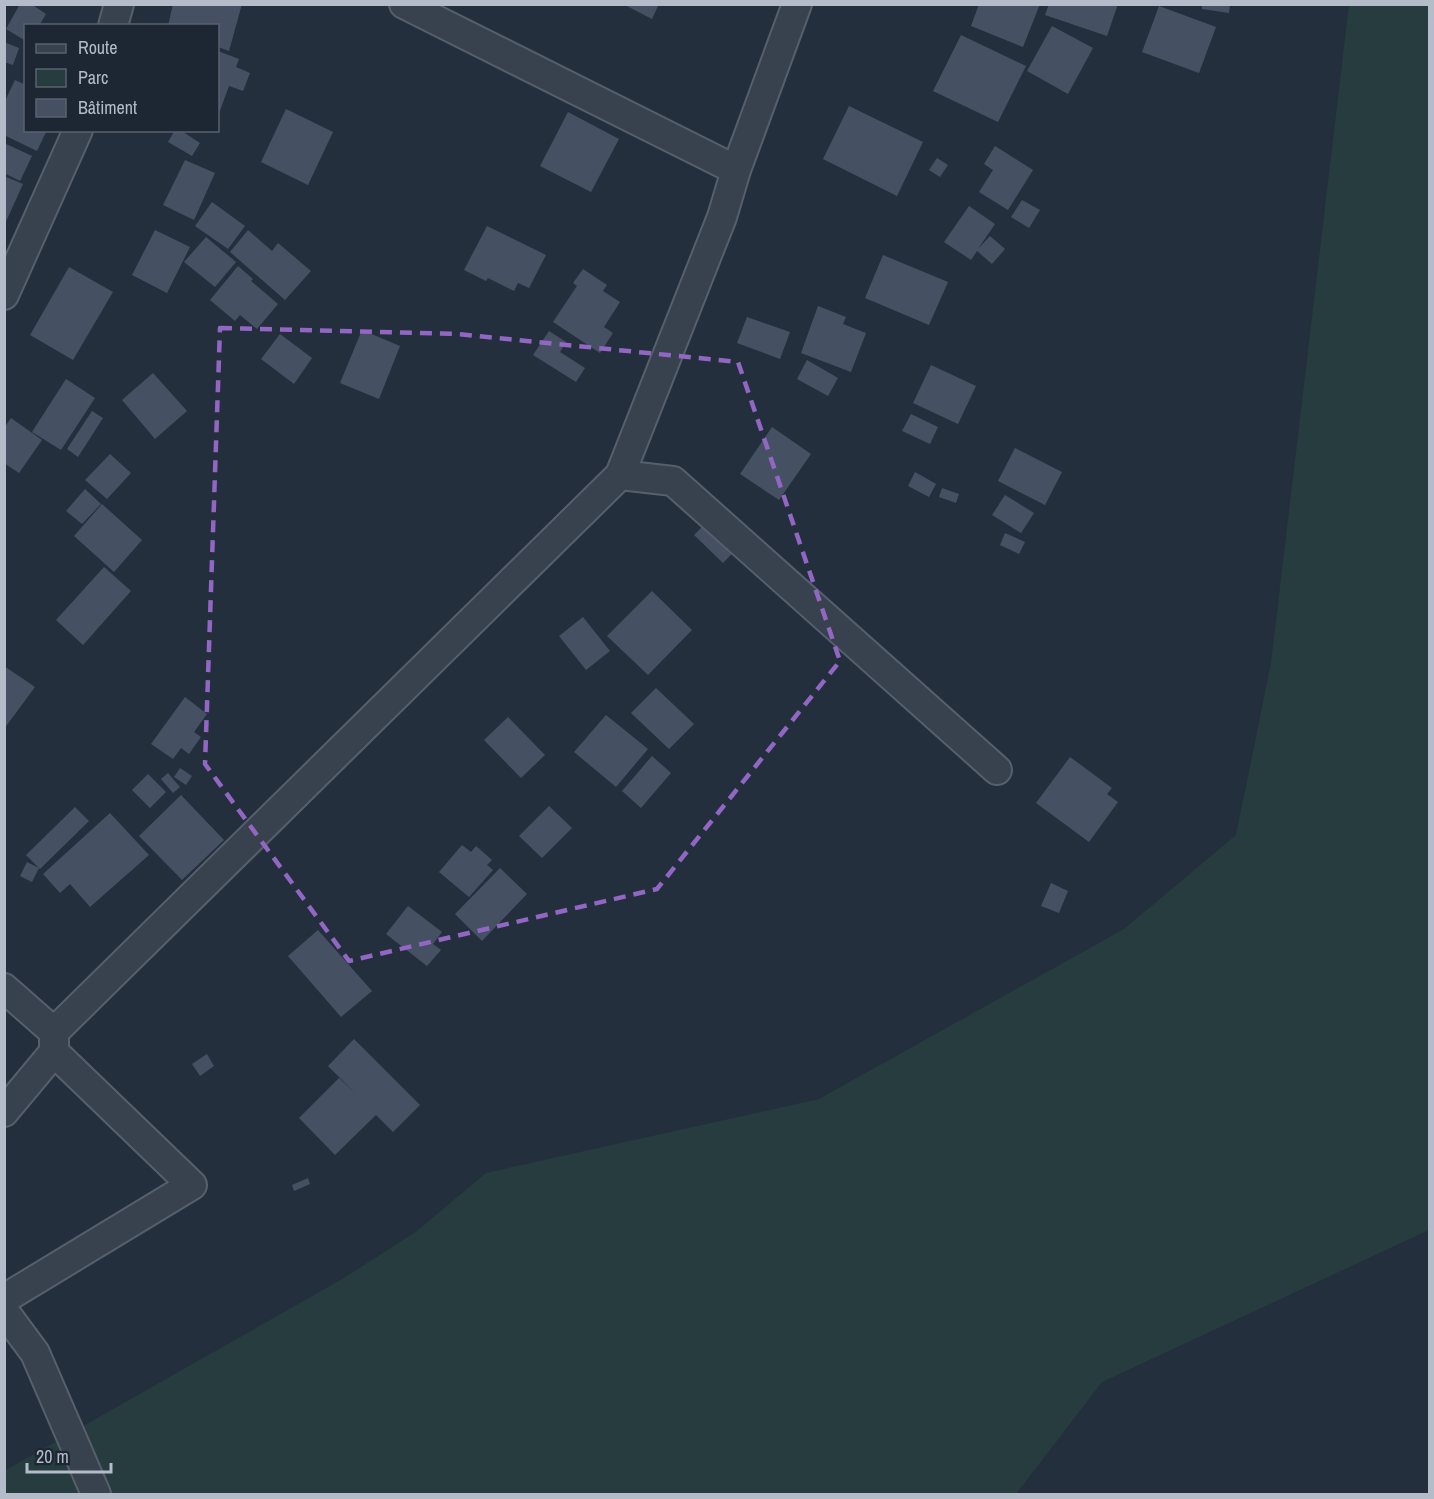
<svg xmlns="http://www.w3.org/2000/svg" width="1434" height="1499" font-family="'Archivo Narrow',sans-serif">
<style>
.green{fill:#263c3f}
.building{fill:#455162}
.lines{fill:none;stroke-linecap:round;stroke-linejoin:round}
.street-casing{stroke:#565f6c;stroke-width:32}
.street{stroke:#38414e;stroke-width:28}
.marked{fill:none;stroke:#9266c3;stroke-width:4.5;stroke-dasharray:12 8;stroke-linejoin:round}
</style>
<rect width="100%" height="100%" fill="#242f3e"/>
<!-- green -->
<path class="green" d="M 1349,5 L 1429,5 L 1429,1230 L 1102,1382 L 1016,1494 L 5,1494 L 4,1471 L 344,1278 L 417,1231 L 486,1173 L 819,1099 L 1124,929 L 1236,835 L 1271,663 Z"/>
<!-- building -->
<path class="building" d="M 20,4 L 31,4 L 46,14 L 39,26 L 26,26 L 26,41 L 6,29 Z
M 173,4 L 242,4 L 229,51 L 218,47 L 218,26 L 168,26 Z
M 623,4 L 659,4 L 652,19 Z
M 979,4 L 1040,4 L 1023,47 L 971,26 Z
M 1049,4 L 1118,4 L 1107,36 L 1045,15 Z
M 1202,4 L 1230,4 L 1229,13 L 1202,9 Z
M 1159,6 L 1216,27 L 1199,73 L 1142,52 Z
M 1052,26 L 1093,48 L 1068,94 L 1027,71 Z
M 961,35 L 1026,66 L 998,122 L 933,91 Z
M 4,42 L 19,48 L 13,65 L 4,62 Z
M 218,51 L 239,59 L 236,67 L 250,73 L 243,91 L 229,86 L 218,116 Z
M 15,80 L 26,85 L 26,130 L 47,130 L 37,151 L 4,135 L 4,103 Z
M 849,106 L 923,142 L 897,196 L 823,159 Z
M 286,109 L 333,132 L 308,185 L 261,162 Z
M 568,112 L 619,139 L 591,192 L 540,166 Z
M 175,130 L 180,130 L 200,143 L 192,156 L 168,142 Z
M 4,143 L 32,156 L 20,181 L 4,173 Z
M 995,146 L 1033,170 L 1008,210 L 979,192 L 993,170 L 984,164 Z
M 937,158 L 948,165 L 940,177 L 929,170 Z
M 185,160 L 215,173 L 194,220 L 163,205 Z
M 4,176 L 23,184 L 4,226 Z
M 1022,200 L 1040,210 L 1029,228 L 1011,217 Z
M 212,202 L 245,226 L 228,249 L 195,226 Z
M 969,206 L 995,224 L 978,249 L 990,236 L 1005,249 L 992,264 L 977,251 L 971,260 L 944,242 Z
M 487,226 L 546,255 L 529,288 L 518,283 L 514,291 L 488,278 L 486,281 L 464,270 Z
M 155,230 L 190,247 L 167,293 L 132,275 Z
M 248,230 L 272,251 L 278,243 L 311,271 L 285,300 L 230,252 Z
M 206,237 L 236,262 L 215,287 L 184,262 Z
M 883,255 L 948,282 L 929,325 L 865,298 Z
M 238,266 L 253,279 L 251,281 L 278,304 L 257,329 L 240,315 L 235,321 L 210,300 Z
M 69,267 L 113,292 L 73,360 L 30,335 Z
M 583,269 L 607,285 L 603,291 L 620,302 L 604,327 L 613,333 L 600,353 L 553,322 L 577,286 L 573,283 Z
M 818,306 L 846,317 L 843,324 L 866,333 L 851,372 L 801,353 Z
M 747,317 L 790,332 L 780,359 L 737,343 Z
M 362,330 L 400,346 L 379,399 L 340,383 Z
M 549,331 L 566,342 L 560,352 L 585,368 L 576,382 L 533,355 Z
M 280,334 L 312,358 L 294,384 L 261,359 Z
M 807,360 L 838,378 L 828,396 L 797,379 Z
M 931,365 L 976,386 L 958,424 L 913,403 Z
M 153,373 L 187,411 L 155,439 L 122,400 Z
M 66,379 L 95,398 L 61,450 L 32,432 Z
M 92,411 L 103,418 L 78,457 L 67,449 Z
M 911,414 L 938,427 L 930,444 L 902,431 Z
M 11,418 L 42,440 L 19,473 L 4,463 L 4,428 Z
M 772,427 L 811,454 L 779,500 L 740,474 Z
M 1015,448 L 1062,472 L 1045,505 L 998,481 Z
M 110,454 L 131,473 L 107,499 L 85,480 Z
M 915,472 L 936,484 L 929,497 L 908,486 Z
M 942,488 L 959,494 L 956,503 L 939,497 Z
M 85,489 L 101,504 L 82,524 L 66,511 Z
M 1005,495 L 1034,513 L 1021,533 L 992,515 Z
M 102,504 L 142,540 L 114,572 L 74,536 Z
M 721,508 L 749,536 L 723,563 L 694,535 Z
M 1005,533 L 1025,542 L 1019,554 L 1000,545 Z
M 104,567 L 131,591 L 83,645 L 56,620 Z
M 652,591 L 692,630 L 648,675 L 607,636 Z
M 583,617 L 610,651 L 586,670 L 559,636 Z
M 4,666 L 35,687 L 4,729 Z
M 656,688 L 694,724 L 669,749 L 631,713 Z
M 185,697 L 207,714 L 194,732 L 201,737 L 189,754 L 181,748 L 173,759 L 151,744 Z
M 606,715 L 648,749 L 616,787 L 574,752 Z
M 508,717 L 545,755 L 521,778 L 484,740 Z
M 652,756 L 671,773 L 641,808 L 622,791 Z
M 1070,757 L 1112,788 L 1107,794 L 1118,802 L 1089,842 L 1036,803 Z
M 180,768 L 192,776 L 186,785 L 174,777 Z
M 168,773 L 180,787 L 173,793 L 161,779 Z
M 148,774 L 166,792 L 150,808 L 132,790 Z
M 181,795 L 224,840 L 182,880 L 139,836 Z
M 549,806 L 572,828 L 542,858 L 519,836 Z
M 75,807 L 89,821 L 40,869 L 26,855 Z
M 110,813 L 149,855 L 90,907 L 70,884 L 60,893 L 43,874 Z
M 462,845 L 471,852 L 476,846 L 492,860 L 487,865 L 493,870 L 469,897 L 439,872 Z
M 27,862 L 39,868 L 32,882 L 20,876 Z
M 500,868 L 527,894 L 482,941 L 455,914 Z
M 1051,883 L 1068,891 L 1059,913 L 1041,906 Z
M 408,906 L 442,932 L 433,944 L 441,950 L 427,966 L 386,934 Z
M 318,930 L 372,991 L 341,1017 L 288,956 Z
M 354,1039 L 420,1105 L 393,1132 L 376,1115 L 335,1155 L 299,1118 L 339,1078 L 355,1093 L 328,1066 Z
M 207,1054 L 214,1066 L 200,1076 L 192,1064 Z
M 308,1178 L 310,1184 L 294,1191 L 292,1185 Z"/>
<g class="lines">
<defs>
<path id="street" d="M 404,4 L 736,170 L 797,4
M 113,26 L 119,4
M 4,295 L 78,130
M 620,475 L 673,481 L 997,770
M 4,988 L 54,1032
M 4,1112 L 54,1052 L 54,1032 L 620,475 L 722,217 L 736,170
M 4,1299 L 192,1185 L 54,1052
M 4,1311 L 35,1353 L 96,1494"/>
</defs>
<!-- street casing -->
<use href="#street" class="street-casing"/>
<!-- street -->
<use href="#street" class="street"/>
</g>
<!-- marked area -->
<path class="marked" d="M 220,328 L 457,334 L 738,362 L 840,661 L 657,889 L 349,961 L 205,764 Z"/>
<!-- border -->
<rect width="1434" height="1499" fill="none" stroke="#b4bcc9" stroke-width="12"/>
<!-- legend -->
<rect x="24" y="24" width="195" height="108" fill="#1d2633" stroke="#59626f" stroke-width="1.5"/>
<rect x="36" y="44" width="30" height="9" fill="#38414e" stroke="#59626f" stroke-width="1.5"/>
<text x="78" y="54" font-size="18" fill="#b4bcc9">Route</text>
<rect x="36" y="69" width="30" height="18" fill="#263c3f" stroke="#59626f" stroke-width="1.5"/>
<text x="78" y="84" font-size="18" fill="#b4bcc9">Parc</text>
<rect x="36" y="99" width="30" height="18" fill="#455162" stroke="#59626f" stroke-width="1.5"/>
<text x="78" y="114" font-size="18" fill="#b4bcc9">Bâtiment</text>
<!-- scale -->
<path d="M27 1463v9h84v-9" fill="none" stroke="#b4bcc9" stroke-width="3"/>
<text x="36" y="1463" font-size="18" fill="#b4bcc9" stroke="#1d2633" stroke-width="4.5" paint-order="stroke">20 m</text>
</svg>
